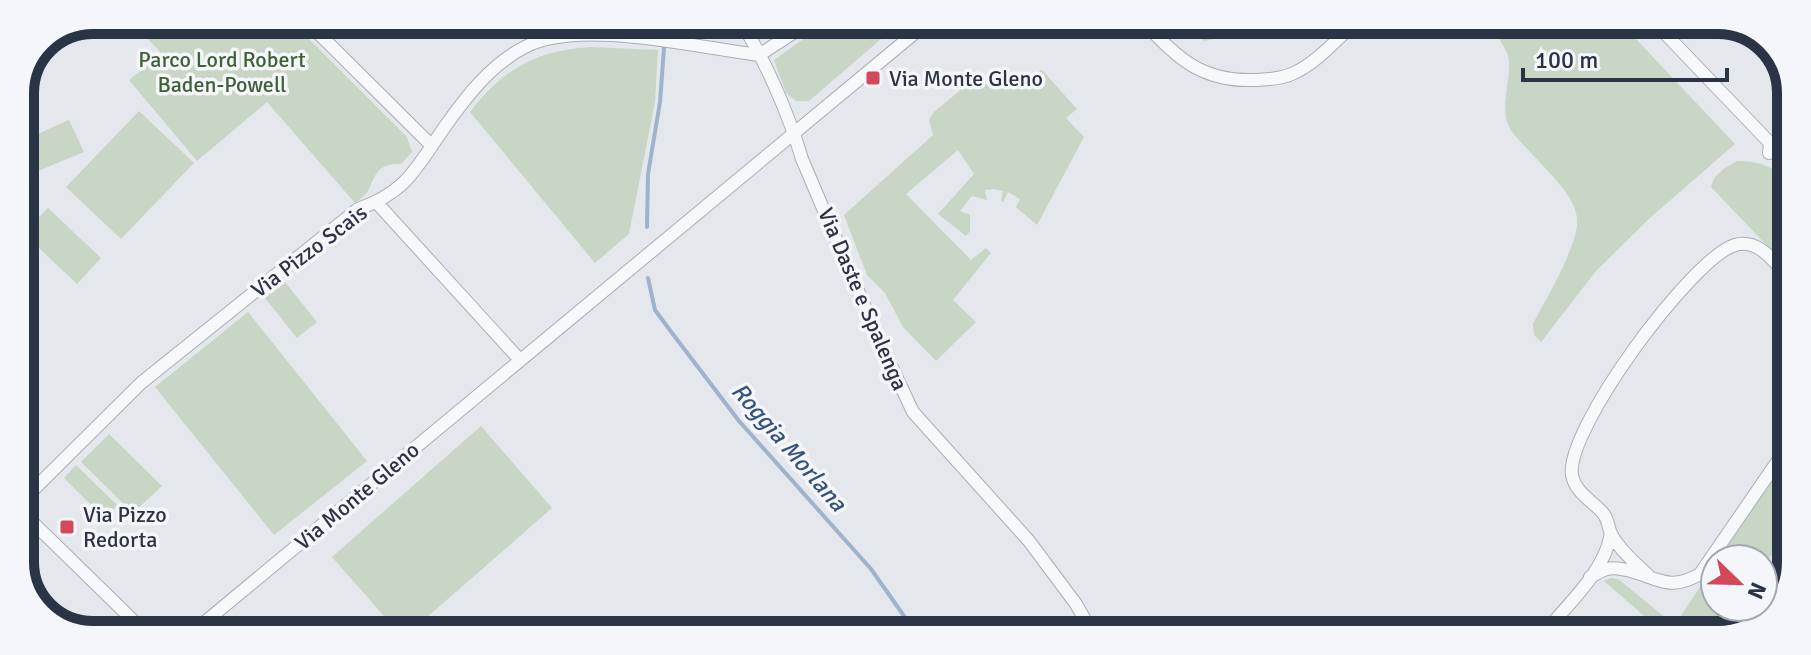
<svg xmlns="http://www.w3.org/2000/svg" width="1811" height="655" font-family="Signika,sans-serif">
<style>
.green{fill:#c9d6c5}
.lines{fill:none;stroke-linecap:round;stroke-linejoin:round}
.stream{stroke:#9fb4cc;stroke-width:4}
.minor-casing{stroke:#a9aeb7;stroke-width:14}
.minor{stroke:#f7f8fa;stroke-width:12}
.poi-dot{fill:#d1495b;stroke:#f4f6f9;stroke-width:3}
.labels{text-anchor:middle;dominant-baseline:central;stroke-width:7;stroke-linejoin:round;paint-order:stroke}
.park-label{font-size:22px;fill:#3f6138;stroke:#f4f6f9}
.poi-label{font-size:22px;fill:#2b3445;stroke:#f4f6f9;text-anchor:start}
.street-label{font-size:22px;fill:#2b3445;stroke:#f4f6f9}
.water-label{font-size:24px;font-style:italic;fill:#34527a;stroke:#f4f6f9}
.rim{fill:none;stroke:#2b3445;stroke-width:10}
</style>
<rect width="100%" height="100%" fill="#e4e7ec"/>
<!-- green -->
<path class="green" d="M 130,20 L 290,20 L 407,137 L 412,152 L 401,164 C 380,163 376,172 369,189 C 366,195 360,199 355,203 L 267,102 L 197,161 L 129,80 L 162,54 Z
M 827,22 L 901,22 L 809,101 L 796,101 L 786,93 L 774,60 Z
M 1183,22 L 1291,23 L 1204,41 Z
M 1494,23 L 1621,23 L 1735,144 L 1651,217 L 1596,271 L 1541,342 L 1534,335 L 1533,324 C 1545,301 1581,241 1577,217 C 1574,195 1549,173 1535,157 C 1525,146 1509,133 1506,118 C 1503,99 1510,80 1509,62 C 1508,46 1493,36 1494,23 Z
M 591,47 L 658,50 L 655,102 L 629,234 L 595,263 L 470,112 C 503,69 537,50 591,47 Z
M 1042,70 L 1077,109 L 1066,118 L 1084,137 L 1037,225 L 1016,207 L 1020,199 L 1008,192 L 1003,202 L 1001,201 L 1003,191 L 994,189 L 985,190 L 987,200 L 972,196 L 960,211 L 970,215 L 970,231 L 966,236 L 938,214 L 974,174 L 958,150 L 906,194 L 971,260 L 986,248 L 991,253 L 953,300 L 976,322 L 936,361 L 903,327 L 885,293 L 867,275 L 844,215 L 933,135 L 929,120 L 934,112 L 969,83 C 995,86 1019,82 1042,70 Z
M 139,111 L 194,163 L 121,239 L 66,187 Z
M 69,120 L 84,152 L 28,175 L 20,157 L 20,142 Z
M 1737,161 C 1761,161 1774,167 1790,184 L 1790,248 L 1787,246 L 1774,253 L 1711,187 C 1714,173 1725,168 1737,161 Z
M 48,208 L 101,258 L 77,284 L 23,233 Z
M 285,282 L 317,322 L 297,338 L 265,298 Z
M 248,312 L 367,461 L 274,535 L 155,387 Z
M 481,426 L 552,508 L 410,632 L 398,632 L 332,557 Z
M 109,434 L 162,486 L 133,513 L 81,462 Z
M 1788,453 L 1788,530 L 1763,568 L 1763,559 L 1718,559 Z
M 76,465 L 117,505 L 104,518 L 64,478 Z
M 1715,564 L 1715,607 L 1737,607 L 1719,635 L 1702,635 L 1681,616 Z
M 1611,578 L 1618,579 L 1687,635 L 1666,635 L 1604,581 Z"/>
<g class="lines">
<!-- stream -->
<path class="stream" d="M 647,227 L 648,174 L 660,102 L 666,21
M 648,278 L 655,310 L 669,329 L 739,421 L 871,569 L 916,633"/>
<defs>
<path id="minor" d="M 305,20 L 432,146
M 740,21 C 765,59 789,115 802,159 L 879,340 L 913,412 L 1029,541 L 1076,604 L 1093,634
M 1144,22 C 1177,59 1203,82 1255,80 C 1270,79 1284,79 1298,71 C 1319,60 1337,39 1355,23
M 1656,24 L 1770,143 L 1769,153
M 653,39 L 655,21
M 22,85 L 26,75
M 377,203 L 520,360
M 20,503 L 141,383 L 358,209 C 407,192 416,168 444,128 C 465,98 491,64 525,47 C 580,18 698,48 759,55 L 810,22
M 20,510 L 144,631
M 1648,575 C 1635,563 1620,550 1611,534 C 1608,526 1608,518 1602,512 C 1591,500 1575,492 1572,475 C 1565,430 1692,258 1735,245 C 1759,238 1775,263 1789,278
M 1590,577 C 1595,575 1602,570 1607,569 C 1613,567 1621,569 1627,570 C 1659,578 1669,592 1700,574 L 1788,446
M 193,632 L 928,22
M 1542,635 C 1567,605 1605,572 1611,533"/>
</defs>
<!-- minor casing -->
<use href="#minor" class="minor-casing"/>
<!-- minor -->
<use href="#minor" class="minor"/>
</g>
<!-- markers -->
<g class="poi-dot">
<rect x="865" y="70" width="16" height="16" rx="4"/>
<rect x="59" y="519" width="16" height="16" rx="4"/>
</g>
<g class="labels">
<!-- park labels -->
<g class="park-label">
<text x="222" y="59">Parco Lord Robert<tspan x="222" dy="25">Baden-Powell</tspan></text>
</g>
<!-- poi labels -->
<g class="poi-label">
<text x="889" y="78">Via Monte Gleno</text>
<text x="83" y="514">Via Pizzo<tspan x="83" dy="25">Redorta</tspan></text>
</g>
<!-- street labels -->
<g class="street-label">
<text transform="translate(309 251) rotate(-37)">Via Pizzo Scais</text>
<text transform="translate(863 299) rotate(67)">Via Daste e Spalenga</text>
<text transform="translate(357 496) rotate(-40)">Via Monte Gleno</text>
</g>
<!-- water labels -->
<g class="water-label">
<text transform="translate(789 447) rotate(49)">Roggia Morlana</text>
</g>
</g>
<!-- crop -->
<path d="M0 0H1811V655H0ZM93 34H1718A59 59 0 0 1 1777 93V562A59 59 0 0 1 1718 621H93A59 59 0 0 1 34 562V93A59 59 0 0 1 93 34Z" fill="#f4f6f9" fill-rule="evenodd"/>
<path class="rim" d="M93 34H1718A59 59 0 0 1 1777 93V562A59 59 0 0 1 1718 621H93A59 59 0 0 1 34 562V93A59 59 0 0 1 93 34Z"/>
<!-- north arrow -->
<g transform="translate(1739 583) rotate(113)"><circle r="38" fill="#f4f6f9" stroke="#a4a8b1" stroke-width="2"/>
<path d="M0-6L14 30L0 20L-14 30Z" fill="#d1495b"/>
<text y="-12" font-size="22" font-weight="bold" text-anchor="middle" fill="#2b3445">N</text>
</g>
<!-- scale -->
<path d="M1523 68v12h204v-12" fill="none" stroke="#2b3445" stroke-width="4"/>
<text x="1535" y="68" font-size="24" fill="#2b3445" stroke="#f4f6f9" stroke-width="6" paint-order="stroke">100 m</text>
</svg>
